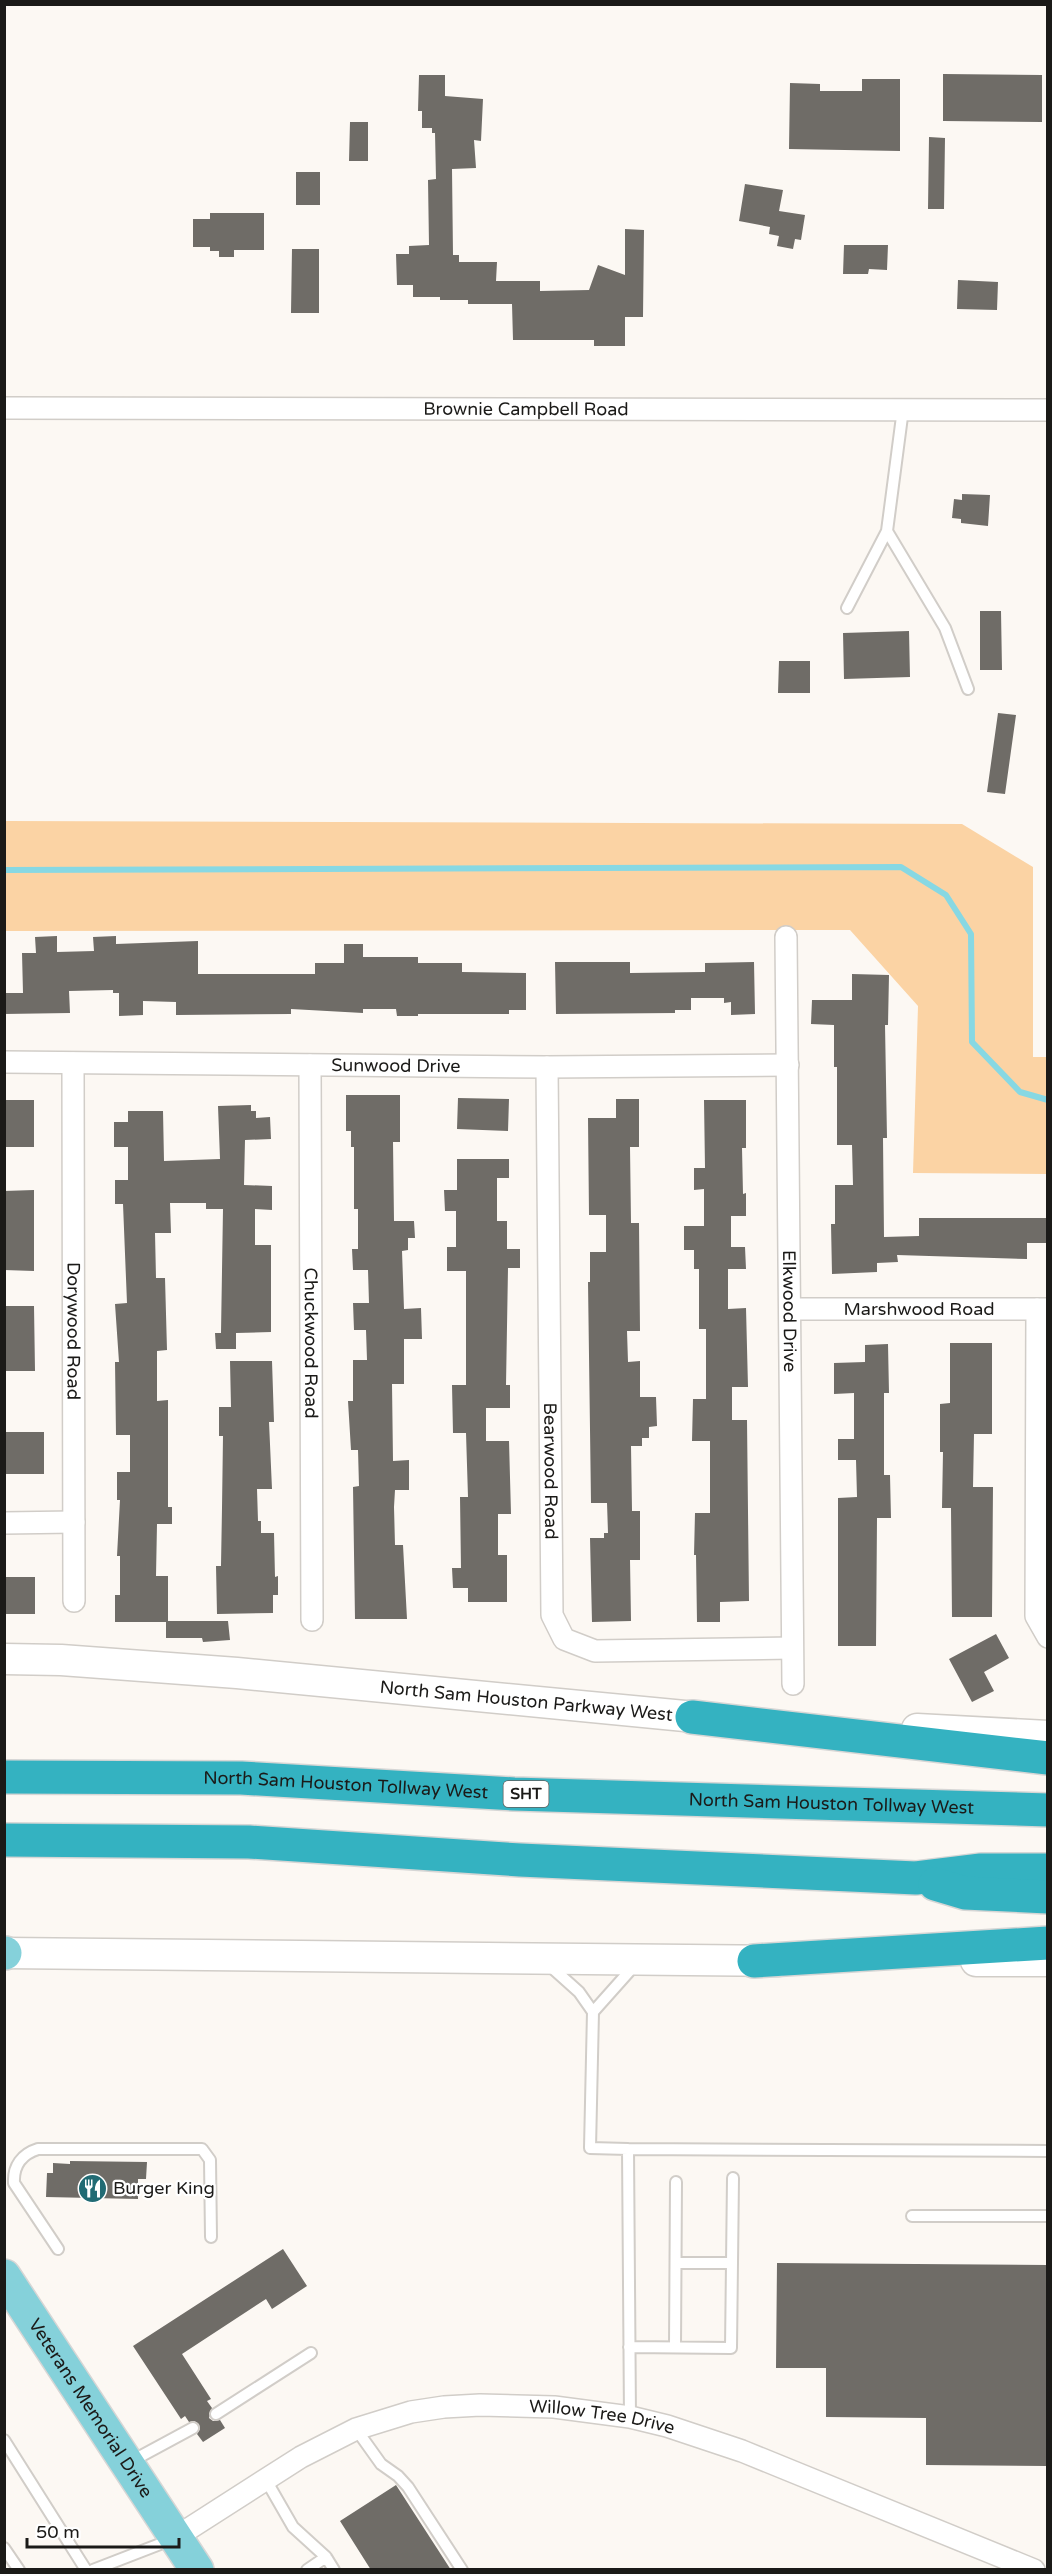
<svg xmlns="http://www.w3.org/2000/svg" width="1052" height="2574" font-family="'Varela Round',sans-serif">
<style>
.green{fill:#fbd3a4}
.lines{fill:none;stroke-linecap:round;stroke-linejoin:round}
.stream{stroke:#87d8e3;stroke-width:6}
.building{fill:#6f6c67}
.service-casing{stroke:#d1cdc8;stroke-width:14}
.minor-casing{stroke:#d1cdc8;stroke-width:24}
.secondary-casing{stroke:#d1cdc8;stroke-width:33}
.primary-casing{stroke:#d6d6d5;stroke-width:36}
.motorway-casing{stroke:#d6d6d5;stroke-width:36}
.service{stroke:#fff;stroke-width:10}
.minor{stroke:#fff;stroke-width:21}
.secondary{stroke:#fff;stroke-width:30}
.primary{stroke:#85d1da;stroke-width:33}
.motorway{stroke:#34b2c1;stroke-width:33}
.labels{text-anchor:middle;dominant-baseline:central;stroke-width:4.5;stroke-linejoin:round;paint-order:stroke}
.shield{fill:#fff;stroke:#5f5f5d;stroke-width:1.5}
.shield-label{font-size:16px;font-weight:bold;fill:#1b1a18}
.street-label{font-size:18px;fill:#1b1a18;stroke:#fff}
.poi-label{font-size:18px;fill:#1b1a18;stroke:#fff;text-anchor:start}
</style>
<rect width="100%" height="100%" fill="#fcf8f3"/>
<!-- green -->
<path class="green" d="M 5,821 L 962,824 L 1033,867 L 1033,1057 L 1047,1057 L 1047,1174 L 913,1173 L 918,1006 L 850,930 L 5,931 Z"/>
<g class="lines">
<!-- stream -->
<path class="stream" d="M 4,870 L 901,867 L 946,895 L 971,934 L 972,1042 L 1020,1092 L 1048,1100"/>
</g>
<!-- building -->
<path class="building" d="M 943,74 L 1042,75 L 1042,122 L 943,121 Z
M 419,75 L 445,75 L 445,96 L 483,99 L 481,141 L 474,140 L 476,168 L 452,169 L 453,255 L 459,255 L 459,262 L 497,262 L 496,281 L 540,281 L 540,291 L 589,290 L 598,265 L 625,275 L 625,229 L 644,230 L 643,317 L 625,317 L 625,346 L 594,346 L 594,340 L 513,340 L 512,304 L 468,304 L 468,300 L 440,300 L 440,297 L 413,297 L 413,285 L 397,285 L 396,254 L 409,254 L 409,246 L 429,245 L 428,180 L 436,179 L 435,133 L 432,133 L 432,128 L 422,128 L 422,111 L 418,111 Z
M 862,79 L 900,79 L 900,151 L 789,149 L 790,83 L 820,84 L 820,91 L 862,91 Z
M 350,122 L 368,122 L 368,161 L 349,161 Z
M 929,137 L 945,138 L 944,209 L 928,209 Z
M 296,172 L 320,172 L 320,205 L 296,205 Z
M 745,184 L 783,190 L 779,211 L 805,215 L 801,240 L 795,239 L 793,249 L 777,246 L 779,236 L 769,234 L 770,227 L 739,221 Z
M 210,213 L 264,213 L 264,250 L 234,250 L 234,257 L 219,257 L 219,251 L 210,251 L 210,247 L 193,247 L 193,219 L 210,219 Z
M 844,245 L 888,245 L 887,270 L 869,269 L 868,274 L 843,274 Z
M 292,249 L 319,249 L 319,313 L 291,313 Z
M 958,280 L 998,282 L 997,310 L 957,309 Z
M 962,494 L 990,495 L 988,526 L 961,523 L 961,519 L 952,518 L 954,499 L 962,500 Z
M 980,611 L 1001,611 L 1002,670 L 980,670 Z
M 909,631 L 910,677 L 844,679 L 843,633 Z
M 779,661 L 810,661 L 810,693 L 778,693 Z
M 998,713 L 1016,715 L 1005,794 L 987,792 Z
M 57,936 L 57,952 L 94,951 L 93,937 L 116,936 L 116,944 L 198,941 L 198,974 L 315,974 L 315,963 L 344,963 L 344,944 L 363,944 L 363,957 L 418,957 L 418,963 L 462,963 L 462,972 L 526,973 L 526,1010 L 509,1010 L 509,1014 L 418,1014 L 418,1016 L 397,1016 L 396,1009 L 363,1009 L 363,1013 L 291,1009 L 291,1014 L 176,1015 L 176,1002 L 143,1001 L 143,1015 L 119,1016 L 119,993 L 113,993 L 113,990 L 69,991 L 70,1013 L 4,1014 L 4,993 L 23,993 L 22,953 L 36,953 L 35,937 Z
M 555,962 L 630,962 L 630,973 L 705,972 L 705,963 L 754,962 L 755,1014 L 731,1015 L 731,1002 L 724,1003 L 724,998 L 691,998 L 691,1010 L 675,1010 L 675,1013 L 556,1014 Z
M 852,974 L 889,975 L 888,1025 L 885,1025 L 887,1138 L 883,1138 L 884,1237 L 919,1236 L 919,1218 L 1047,1218 L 1047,1243 L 1027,1243 L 1027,1259 L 897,1255 L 898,1262 L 877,1263 L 877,1272 L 832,1274 L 831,1224 L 835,1224 L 835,1185 L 853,1185 L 852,1145 L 837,1145 L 837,1067 L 834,1067 L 834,1025 L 811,1024 L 812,1000 L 852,1000 Z
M 346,1095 L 400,1095 L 400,1142 L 393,1142 L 394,1221 L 414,1221 L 415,1238 L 408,1238 L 408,1250 L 402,1251 L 404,1309 L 421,1308 L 422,1339 L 404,1339 L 404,1384 L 392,1384 L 393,1461 L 409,1460 L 409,1490 L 395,1490 L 394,1507 L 395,1545 L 403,1545 L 407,1619 L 355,1619 L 353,1487 L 359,1486 L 358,1450 L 351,1450 L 348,1401 L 353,1401 L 353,1360 L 367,1360 L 366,1330 L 354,1330 L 353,1303 L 369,1303 L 368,1270 L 353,1270 L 352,1249 L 358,1249 L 358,1209 L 354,1209 L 354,1147 L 351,1147 L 351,1131 L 346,1131 Z
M 458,1098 L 509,1099 L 508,1131 L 457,1129 Z
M 616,1099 L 639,1099 L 639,1147 L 630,1147 L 631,1223 L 639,1223 L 640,1331 L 627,1331 L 628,1362 L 640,1361 L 640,1397 L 656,1397 L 657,1426 L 649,1427 L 649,1438 L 642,1438 L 642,1446 L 631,1446 L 632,1511 L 640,1511 L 640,1560 L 630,1560 L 631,1621 L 592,1622 L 590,1538 L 604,1538 L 604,1533 L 608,1533 L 607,1503 L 591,1503 L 588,1282 L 590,1282 L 590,1252 L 606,1252 L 606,1215 L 589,1215 L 588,1118 L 616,1118 Z
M 4,1100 L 34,1100 L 34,1147 L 4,1147 Z
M 704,1100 L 746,1100 L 746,1148 L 742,1148 L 743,1194 L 746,1193 L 746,1216 L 731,1216 L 731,1247 L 745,1247 L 746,1269 L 728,1269 L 728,1309 L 746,1308 L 748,1387 L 732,1387 L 732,1420 L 747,1420 L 749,1601 L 720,1602 L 720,1622 L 697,1622 L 696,1555 L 694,1555 L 695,1513 L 710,1513 L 710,1441 L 692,1441 L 693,1399 L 706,1399 L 706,1329 L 699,1329 L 699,1269 L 694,1269 L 694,1250 L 684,1250 L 684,1226 L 704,1226 L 704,1189 L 694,1190 L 694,1168 L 705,1168 Z
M 251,1105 L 251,1111 L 256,1111 L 256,1118 L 270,1117 L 271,1139 L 245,1140 L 244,1185 L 272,1186 L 272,1210 L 255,1209 L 255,1245 L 271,1245 L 271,1332 L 236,1333 L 236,1349 L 216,1349 L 215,1333 L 221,1333 L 223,1209 L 206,1209 L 206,1203 L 170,1203 L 171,1233 L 155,1233 L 156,1278 L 165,1278 L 167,1350 L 157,1351 L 157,1401 L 168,1400 L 168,1507 L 172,1507 L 172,1524 L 157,1524 L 156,1576 L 168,1576 L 168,1621 L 228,1621 L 230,1640 L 203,1642 L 202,1638 L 166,1638 L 166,1622 L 115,1622 L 115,1595 L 120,1595 L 120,1556 L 117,1556 L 120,1500 L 117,1500 L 117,1472 L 130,1472 L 130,1435 L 116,1435 L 115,1362 L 119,1362 L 115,1304 L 127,1303 L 123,1204 L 115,1204 L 115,1180 L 128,1180 L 128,1147 L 114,1147 L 114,1122 L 128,1122 L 128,1111 L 163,1111 L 164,1161 L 220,1159 L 218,1106 Z
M 457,1159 L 509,1159 L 509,1178 L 497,1178 L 497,1221 L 507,1221 L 507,1249 L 520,1249 L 520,1268 L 508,1268 L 506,1385 L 510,1385 L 510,1408 L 486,1408 L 486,1441 L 509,1441 L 511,1514 L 498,1514 L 498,1555 L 507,1555 L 507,1602 L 468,1602 L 468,1588 L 453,1588 L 452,1568 L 461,1568 L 460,1497 L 468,1497 L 466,1433 L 453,1433 L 452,1385 L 466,1385 L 466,1271 L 447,1271 L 447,1247 L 456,1247 L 456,1211 L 445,1211 L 444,1190 L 457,1190 Z
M 34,1190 L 34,1271 L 4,1270 L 4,1191 Z
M 4,1306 L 34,1306 L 35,1371 L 4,1371 Z
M 950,1343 L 992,1343 L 992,1434 L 974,1434 L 973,1487 L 993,1487 L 992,1617 L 952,1617 L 951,1508 L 942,1508 L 943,1452 L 940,1452 L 940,1404 L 950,1403 Z
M 888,1344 L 889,1393 L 884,1393 L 884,1475 L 890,1475 L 891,1518 L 877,1518 L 876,1646 L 838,1646 L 838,1498 L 857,1497 L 856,1460 L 838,1460 L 838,1439 L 854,1439 L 854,1393 L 834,1394 L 834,1363 L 865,1362 L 865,1345 Z
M 230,1361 L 272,1361 L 274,1422 L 269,1422 L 272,1489 L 257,1489 L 258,1521 L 261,1521 L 261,1533 L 274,1533 L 275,1577 L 278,1576 L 278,1595 L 273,1595 L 273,1613 L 217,1614 L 216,1566 L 221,1566 L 222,1508 L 223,1436 L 219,1436 L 219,1407 L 231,1407 Z
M 4,1432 L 44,1432 L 44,1474 L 4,1474 Z
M 4,1577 L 35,1577 L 35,1614 L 4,1614 Z
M 996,1634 L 1009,1658 L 984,1672 L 994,1691 L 972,1702 L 949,1659 Z
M 70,2161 L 147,2162 L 146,2179 L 138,2179 L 138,2199 L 46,2197 L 47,2173 L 53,2173 L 53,2163 L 70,2164 Z
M 283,2249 L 307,2286 L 272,2309 L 266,2299 L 182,2354 L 211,2399 L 207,2401 L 212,2408 L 209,2418 L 213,2421 L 220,2420 L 225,2428 L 203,2442 L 197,2434 L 200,2429 L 199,2424 L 194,2421 L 189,2422 L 185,2416 L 181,2419 L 133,2346 Z
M 777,2263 L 1047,2265 L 1047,2466 L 926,2465 L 926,2418 L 826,2417 L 826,2368 L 776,2368 Z
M 396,2485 L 451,2570 L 371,2570 L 340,2521 Z"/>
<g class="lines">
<defs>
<path id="service" d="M 887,531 L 945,628 L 968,689
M 847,608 L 887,531 L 903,409
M 550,1966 L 579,1992 L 593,2012 L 634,1966
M 593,2012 L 590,2148 L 628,2149 L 630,2417
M 628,2149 L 1048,2151
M 912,2216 L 1048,2216
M 58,2249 L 14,2183 C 13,2166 22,2154 38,2149 L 202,2149 L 210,2160 L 211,2237
M 676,2263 L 732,2263
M 629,2347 L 731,2348 L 733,2178
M 675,2347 L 676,2182
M 216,2414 L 311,2353
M 356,2429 L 381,2464 L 398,2476 L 408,2487 L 462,2570
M 4,2440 L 86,2570
M 130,2462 L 193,2428
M 266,2480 L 293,2527 L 326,2557
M 4,2548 L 19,2570
M 93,2570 L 173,2539
M 307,2570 L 326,2557 L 334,2570"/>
<g id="minor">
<path id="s1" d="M 4,408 L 1048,410"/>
<path id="s2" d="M 786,937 L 793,1684"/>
<path id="s3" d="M 4,1062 L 547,1067 L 788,1065"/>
<path id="s4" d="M 73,1063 L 74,1601"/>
<path id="s5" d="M 310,1065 L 312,1620"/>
<path id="s6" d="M 547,1067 L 552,1615 L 564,1639 L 595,1651 L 792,1648"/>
<path id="s7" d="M 790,1309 L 1048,1309"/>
<path d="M 1037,1309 L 1036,1616 L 1048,1637"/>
<path d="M 4,1523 L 74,1522"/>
<path id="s8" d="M 176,2537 L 301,2457 L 356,2429 L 411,2412 L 444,2407 L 480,2405 L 554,2407 L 630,2417 L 667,2426 L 742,2451 L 1034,2570"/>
</g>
<g id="secondary">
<path id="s9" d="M 4,1659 L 61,1660 L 237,1673 L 716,1719"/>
<path d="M 917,1729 L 1048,1736"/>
<path d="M 4,1953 L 778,1961"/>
<path d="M 976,1961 L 1048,1961"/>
</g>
<g id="primary">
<path d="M 4,1953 L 5,1953"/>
<path id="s10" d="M 4,2276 L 197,2570"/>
</g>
<g id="motorway">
<path d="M 692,1717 L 1048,1758"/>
<path id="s11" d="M 4,1777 L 241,1778 L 514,1794 L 1048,1810"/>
<path d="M 4,1840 L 249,1842 L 520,1860 L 916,1878 L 981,1870 L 1048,1870"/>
<path d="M 935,1884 L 965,1893 L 1048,1897"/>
<path d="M 754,1961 L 1048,1943"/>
</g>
</defs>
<!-- service casing -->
<use href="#service" class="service-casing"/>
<!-- minor casing -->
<use href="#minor" class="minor-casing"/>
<!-- secondary casing -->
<use href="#secondary" class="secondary-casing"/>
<!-- primary casing -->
<use href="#primary" class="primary-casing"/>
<!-- motorway casing -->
<use href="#motorway" class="motorway-casing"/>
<!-- service -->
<use href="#service" class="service"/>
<!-- minor -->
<use href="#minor" class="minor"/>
<!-- secondary -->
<use href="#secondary" class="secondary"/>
<!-- primary -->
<use href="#primary" class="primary"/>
<!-- motorway -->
<use href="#motorway" class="motorway"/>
</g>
<!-- icons -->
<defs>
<symbol id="restaurant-disc" viewBox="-11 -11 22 22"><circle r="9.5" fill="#216b74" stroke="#fff"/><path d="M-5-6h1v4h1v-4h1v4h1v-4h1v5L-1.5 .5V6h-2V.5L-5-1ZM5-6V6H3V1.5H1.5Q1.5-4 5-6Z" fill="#fff"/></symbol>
</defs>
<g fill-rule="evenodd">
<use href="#restaurant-disc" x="76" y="2172" width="33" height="33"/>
</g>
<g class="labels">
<!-- shield labels -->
<rect class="shield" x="503.5" y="1781" width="45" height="26" rx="4.5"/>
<g class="shield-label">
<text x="526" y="1794">SHT</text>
</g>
<!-- street labels -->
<g class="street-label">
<text stroke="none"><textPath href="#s1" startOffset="522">Brownie Campbell Road</textPath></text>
<text stroke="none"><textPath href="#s3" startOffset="392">Sunwood Drive</textPath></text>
<text stroke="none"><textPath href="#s7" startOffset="129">Marshwood Road</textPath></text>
<text stroke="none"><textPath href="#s2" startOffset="374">Elkwood Drive</textPath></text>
<text stroke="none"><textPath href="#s4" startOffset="268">Dorywood Road</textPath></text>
<text stroke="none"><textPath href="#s5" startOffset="278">Chuckwood Road</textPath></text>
<text stroke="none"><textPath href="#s6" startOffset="404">Bearwood Road</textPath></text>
<text stroke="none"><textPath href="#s9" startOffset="524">North Sam Houston Parkway West</textPath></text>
<text stroke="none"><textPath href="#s11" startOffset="342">North Sam Houston Tollway West</textPath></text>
<text stroke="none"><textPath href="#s11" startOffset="828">North Sam Houston Tollway West</textPath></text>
<text stroke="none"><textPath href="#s10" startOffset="158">Veterans Memorial Drive</textPath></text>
<text stroke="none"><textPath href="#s8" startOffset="460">Willow Tree Drive</textPath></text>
</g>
<!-- poi labels -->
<g class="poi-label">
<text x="113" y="2188">Burger King</text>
</g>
</g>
<!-- border -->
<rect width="1052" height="2574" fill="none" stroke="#1b1a18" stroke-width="12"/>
<!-- scale -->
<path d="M27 2538v9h152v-9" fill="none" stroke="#1b1a18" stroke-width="3"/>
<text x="36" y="2538" font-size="18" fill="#1b1a18" stroke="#ffffff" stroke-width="4.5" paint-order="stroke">50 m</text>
</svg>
